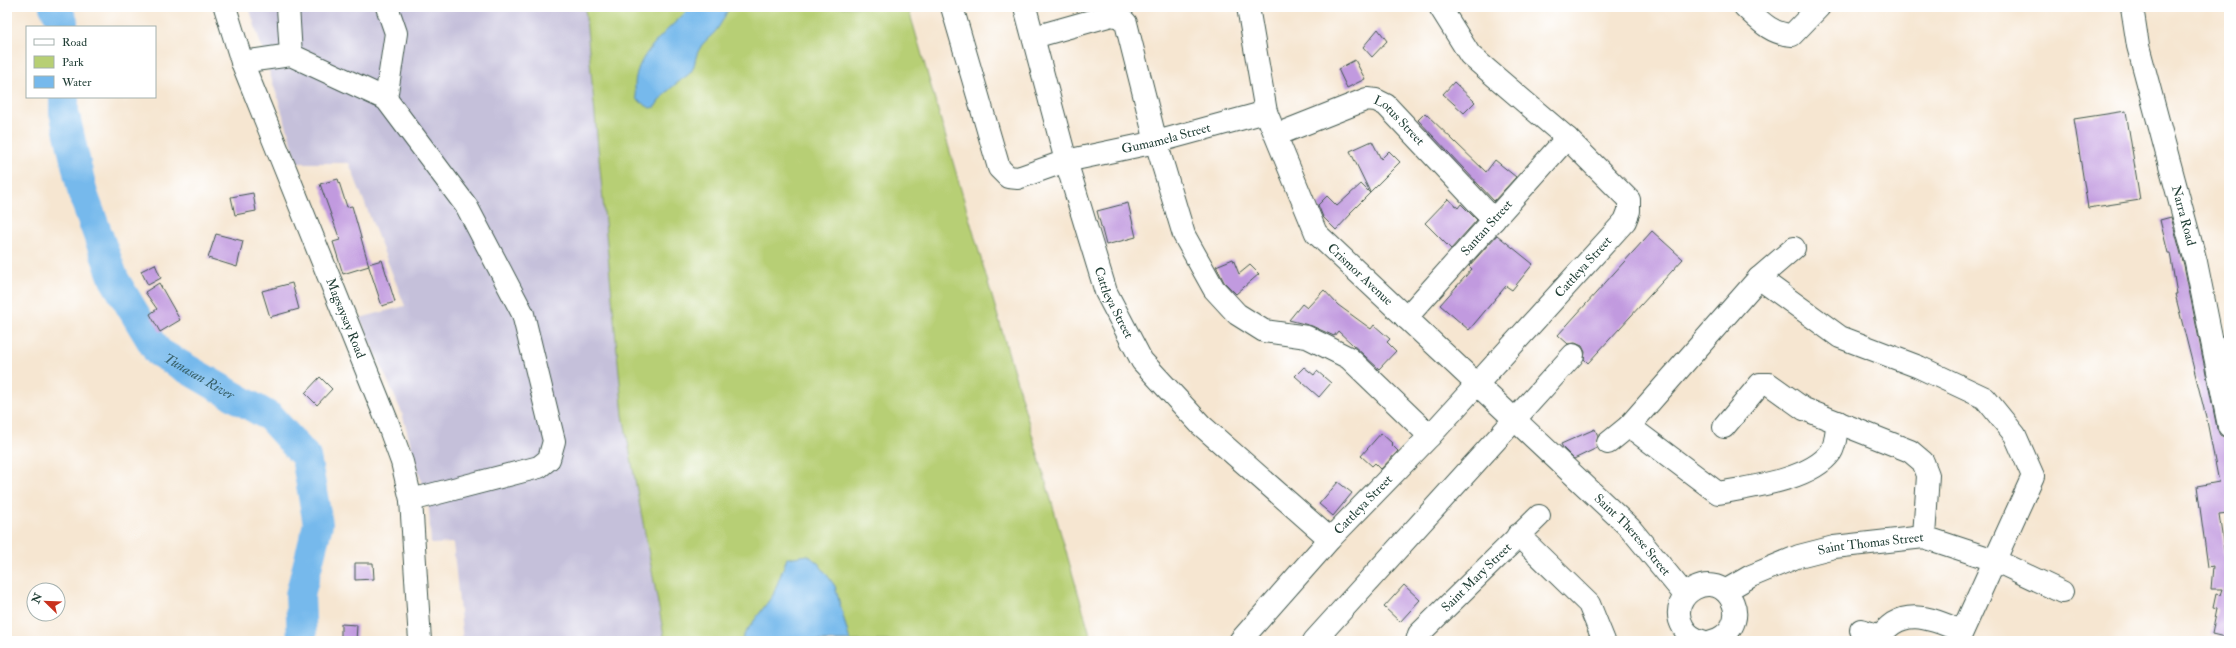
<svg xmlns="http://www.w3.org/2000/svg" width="2236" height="648" font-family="'IM FELL Double Pica',serif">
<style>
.industrial{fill:#c5c0da}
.green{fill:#b7cf74;stroke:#6b8654}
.water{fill:#76b9ec;stroke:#4a7b90}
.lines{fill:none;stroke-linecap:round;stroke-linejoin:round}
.river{stroke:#76b9ec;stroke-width:30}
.building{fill:#c19adf}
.minor-casing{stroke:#3f564c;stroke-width:24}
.major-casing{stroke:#3f564c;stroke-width:24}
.minor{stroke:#fff;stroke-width:22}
.major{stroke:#fff;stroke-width:22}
.labels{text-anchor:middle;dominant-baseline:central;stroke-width:3;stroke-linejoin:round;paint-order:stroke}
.street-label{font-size:13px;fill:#1f3d34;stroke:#fff}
.water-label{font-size:14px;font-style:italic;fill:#39626b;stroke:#fff}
</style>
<rect width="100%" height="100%" fill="#fff"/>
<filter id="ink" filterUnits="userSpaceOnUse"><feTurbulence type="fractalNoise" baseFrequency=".025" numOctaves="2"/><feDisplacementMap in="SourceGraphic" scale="8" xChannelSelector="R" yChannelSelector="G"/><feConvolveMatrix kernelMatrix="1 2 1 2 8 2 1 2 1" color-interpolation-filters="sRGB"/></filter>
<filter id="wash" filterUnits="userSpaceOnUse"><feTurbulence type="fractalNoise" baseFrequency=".012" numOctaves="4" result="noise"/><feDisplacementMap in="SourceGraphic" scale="16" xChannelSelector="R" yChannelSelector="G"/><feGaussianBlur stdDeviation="0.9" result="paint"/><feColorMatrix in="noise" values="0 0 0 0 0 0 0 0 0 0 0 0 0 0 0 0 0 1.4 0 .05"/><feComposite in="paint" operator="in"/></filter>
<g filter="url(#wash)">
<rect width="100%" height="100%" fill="#f6e6d1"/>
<!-- industrial -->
<path class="industrial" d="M 249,7 L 585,7 L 623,415 L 665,641 L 463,641 L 453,543 L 431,544 L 429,510 L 402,413 L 360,318 L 405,306 L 349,163 L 298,163 Z"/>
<!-- green -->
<path class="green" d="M 585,7 L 908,7 L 1092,641 L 665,641 L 623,415 Z"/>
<!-- water -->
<path class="water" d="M 691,7 L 729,7 C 725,16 720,27 713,34 C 708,39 702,43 699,50 C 694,58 696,69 688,75 C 676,83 663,94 655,107 L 650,108 L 637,100 C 625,60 667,32 691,7 Z
M 808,555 L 819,564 L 835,586 L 850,641 L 741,641 L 745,633 L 773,595 L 787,558 Z"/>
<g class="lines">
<!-- river -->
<g class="river">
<path d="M 54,7 L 63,21 L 63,27"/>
<path id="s1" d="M 64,97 L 64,112 L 83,194 L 114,279 L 158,352 L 270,417 L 306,457 L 318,524 L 300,595 L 302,641"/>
</g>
</g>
<g id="blocks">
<!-- building -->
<path class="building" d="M 1378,29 L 1387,41 L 1372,57 L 1363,47 Z
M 1355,60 L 1365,79 L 1347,88 L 1338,69 Z
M 1454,82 L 1475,102 L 1464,113 L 1443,94 Z
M 2126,111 L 2140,200 L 2088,208 L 2074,119 Z
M 1425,113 L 1486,172 L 1495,160 L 1516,177 L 1494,201 L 1418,120 Z
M 1372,141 L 1381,159 L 1389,151 L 1400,162 L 1370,192 L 1350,151 Z
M 338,179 L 347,207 L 352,206 L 369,266 L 343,274 L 333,242 L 340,240 L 320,184 Z
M 1361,184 L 1370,193 L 1350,213 L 1351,214 L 1336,230 L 1323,217 L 1318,205 L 1327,196 L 1337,206 Z
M 253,193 L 256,211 L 235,215 L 231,197 Z
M 1448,199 L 1458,208 L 1461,204 L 1477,220 L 1451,249 L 1425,223 Z
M 1128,203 L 1136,237 L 1106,245 L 1097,211 Z
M 2171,217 L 2184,265 L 2217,428 L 2220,435 L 2226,438 L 2229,452 L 2229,513 L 2219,514 L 2229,582 L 2229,638 L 2212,634 L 2217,609 L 2213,608 L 2216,594 L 2220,595 L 2222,589 L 2211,589 L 2213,566 L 2208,567 L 2197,486 L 2219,482 L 2207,421 L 2175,294 L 2177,294 L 2170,253 L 2168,253 L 2160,220 Z
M 1652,231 L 1683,259 L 1588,363 L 1584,359 L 1585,352 L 1582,346 L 1575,343 L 1568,344 L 1558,335 Z
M 216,234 L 243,241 L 237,267 L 208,258 Z
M 1497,235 L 1533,264 L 1512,290 L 1506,286 L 1469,330 L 1440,305 L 1472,269 L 1469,266 Z
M 1233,259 L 1239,274 L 1250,265 L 1259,274 L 1236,294 L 1224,282 L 1216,266 Z
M 382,260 L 395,302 L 382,306 L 368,264 Z
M 155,264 L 161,278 L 148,285 L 141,271 Z
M 159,283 L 180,320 L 160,332 L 150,314 L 157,309 L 145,292 Z
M 292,283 L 299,309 L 270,317 L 262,291 Z
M 1324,290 L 1338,305 L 1371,329 L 1374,325 L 1390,339 L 1387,342 L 1396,351 L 1379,369 L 1338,331 L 1334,336 L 1312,326 L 1289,320 L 1302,304 L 1307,308 Z
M 1304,367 L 1314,375 L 1317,371 L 1331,383 L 1319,397 L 1295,376 Z
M 320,377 L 332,389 L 317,405 L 305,393 Z
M 1595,429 L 1598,436 L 1596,445 L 1597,448 L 1574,459 L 1563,448 L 1561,444 Z
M 1381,433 L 1392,443 L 1391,444 L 1398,451 L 1381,469 L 1375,463 L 1372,466 L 1361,456 Z
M 1338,482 L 1352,493 L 1333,516 L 1319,504 Z
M 355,563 L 373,563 L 374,579 L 355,580 Z
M 1404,585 L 1420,600 L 1400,622 L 1384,607 Z
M 341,624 L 357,625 L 356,641 L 341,641 Z"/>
</g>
</g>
<g filter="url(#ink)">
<use href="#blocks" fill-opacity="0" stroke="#3f564c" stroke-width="1"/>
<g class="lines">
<defs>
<g id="minor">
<path d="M 288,7 L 291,55"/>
<path id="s2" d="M 952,7 L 999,168 L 1008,177 L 1018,178 L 1066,161 L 1156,142 L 1266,112"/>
<path id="s3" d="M 1025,7 L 1066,161 L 1106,292 L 1142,361 L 1201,425 L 1330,539 L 1430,436 L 1625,221 L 1629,211 L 1629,200 L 1567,138 L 1470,55 L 1440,7"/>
<path id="s4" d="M 1248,7 L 1266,112 L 1316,233 L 1630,528 L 1685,595"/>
<path d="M 1745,7 C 1760,21 1771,34 1792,35 L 1819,7"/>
<path id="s5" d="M 2132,7 L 2138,46 L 2196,262 L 2229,426"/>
<path d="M 1034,37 L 1112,15 L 1120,17 L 1126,23 L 1156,142 L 1184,235 L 1214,289 L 1237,314 L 1264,331 L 1307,337 L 1349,358 L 1430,436"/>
<path d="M 242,62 L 291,55 L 386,99 L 467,207 L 523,314 L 554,441 L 549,459 L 539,467 L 411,500"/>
<path d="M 386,99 L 396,33 L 387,7"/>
<path id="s6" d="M 1276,135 L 1367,99 L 1376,100 L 1386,105 L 1494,220"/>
<path d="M 1759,278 L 1840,337 L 1919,367 L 1985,398 L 2015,435 L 2033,476 L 1958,641"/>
<path id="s7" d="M 1406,318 L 1567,138"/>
<path d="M 1629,426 L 1718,493 C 1751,487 1811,480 1831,452 C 1836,445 1836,430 1838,422"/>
<path d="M 1724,427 L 1760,384 L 1769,384 L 1804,409 L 1910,451 L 1923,462 L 1928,475 L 1924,537"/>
<path d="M 1608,443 L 1629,426 L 1759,278 L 1794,248"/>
<path d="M 1518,535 L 1589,604 L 1604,641"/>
<path id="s8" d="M 1725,591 L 1751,576 L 1799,556 L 1834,547 L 1924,537 L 1994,560 L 2062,592"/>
<path d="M 1861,630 L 1880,636"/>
<path d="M 1240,641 L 1330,539"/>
<path d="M 1314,641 L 1573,355"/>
<path id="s9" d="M 1417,641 L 1419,634 L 1539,516"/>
<path d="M 1702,641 C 1693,639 1687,634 1683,627 C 1664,594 1717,565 1733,603 C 1740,620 1729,637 1712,641"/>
<path d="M 1877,641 C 1899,605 1929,617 1961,631"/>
</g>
<g id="major">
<path id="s10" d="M 225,7 L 242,62 L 387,421 L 402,462 L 411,500 L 420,641"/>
</g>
</defs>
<!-- minor casing -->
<use href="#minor" class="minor-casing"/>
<!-- major casing -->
<use href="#major" class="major-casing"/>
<!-- minor -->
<use href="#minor" class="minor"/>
<!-- major -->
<use href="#major" class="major"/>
</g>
</g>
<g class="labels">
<!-- street labels -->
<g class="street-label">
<text stroke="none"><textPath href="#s6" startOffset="138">Lotus Street</textPath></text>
<text stroke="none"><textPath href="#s2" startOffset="344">Gumamela Street</textPath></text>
<text stroke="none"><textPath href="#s5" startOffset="215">Narra Road</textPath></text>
<text stroke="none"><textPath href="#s7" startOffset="121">Santan Street</textPath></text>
<text stroke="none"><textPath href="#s3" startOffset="1005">Cattleya Street</textPath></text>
<text stroke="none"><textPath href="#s4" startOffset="298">Crismor Avenue</textPath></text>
<text stroke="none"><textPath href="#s3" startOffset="309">Cattleya Street</textPath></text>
<text stroke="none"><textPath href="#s10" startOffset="334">Magsaysay Road</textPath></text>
<text stroke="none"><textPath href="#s3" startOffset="681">Cattleya Street</textPath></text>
<text stroke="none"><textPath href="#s4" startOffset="675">Saint Therese Street</textPath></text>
<text stroke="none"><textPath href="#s8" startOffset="155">Saint Thomas Street</textPath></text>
<text stroke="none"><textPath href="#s9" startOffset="88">Saint Mary Street</textPath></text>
</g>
<!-- water labels -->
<g class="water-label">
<text stroke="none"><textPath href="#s1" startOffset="323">Tunasan River</textPath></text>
</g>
</g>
<!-- margin -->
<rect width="2236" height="648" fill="none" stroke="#fff" stroke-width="24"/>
<!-- legend -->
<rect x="26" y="26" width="130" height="72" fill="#ffffff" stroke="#a5b1ae"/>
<rect x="34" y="39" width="20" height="6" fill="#ffffff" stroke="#a5b1ae"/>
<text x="62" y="46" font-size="12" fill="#1f3d34">Road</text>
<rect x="34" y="56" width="20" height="12" fill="#b7cf74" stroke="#a5b1ae"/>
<text x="62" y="66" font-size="12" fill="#1f3d34">Park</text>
<rect x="34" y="76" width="20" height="12" fill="#76b9ec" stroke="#a5b1ae"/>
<text x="62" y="86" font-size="12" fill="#1f3d34">Water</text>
<!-- north arrow -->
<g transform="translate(46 602) rotate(293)"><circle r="19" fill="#ffffff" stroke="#a5b1ae"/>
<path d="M0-3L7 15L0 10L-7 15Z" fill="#c8321e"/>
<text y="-6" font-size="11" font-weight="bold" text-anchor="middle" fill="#1f3d34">N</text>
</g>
</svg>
